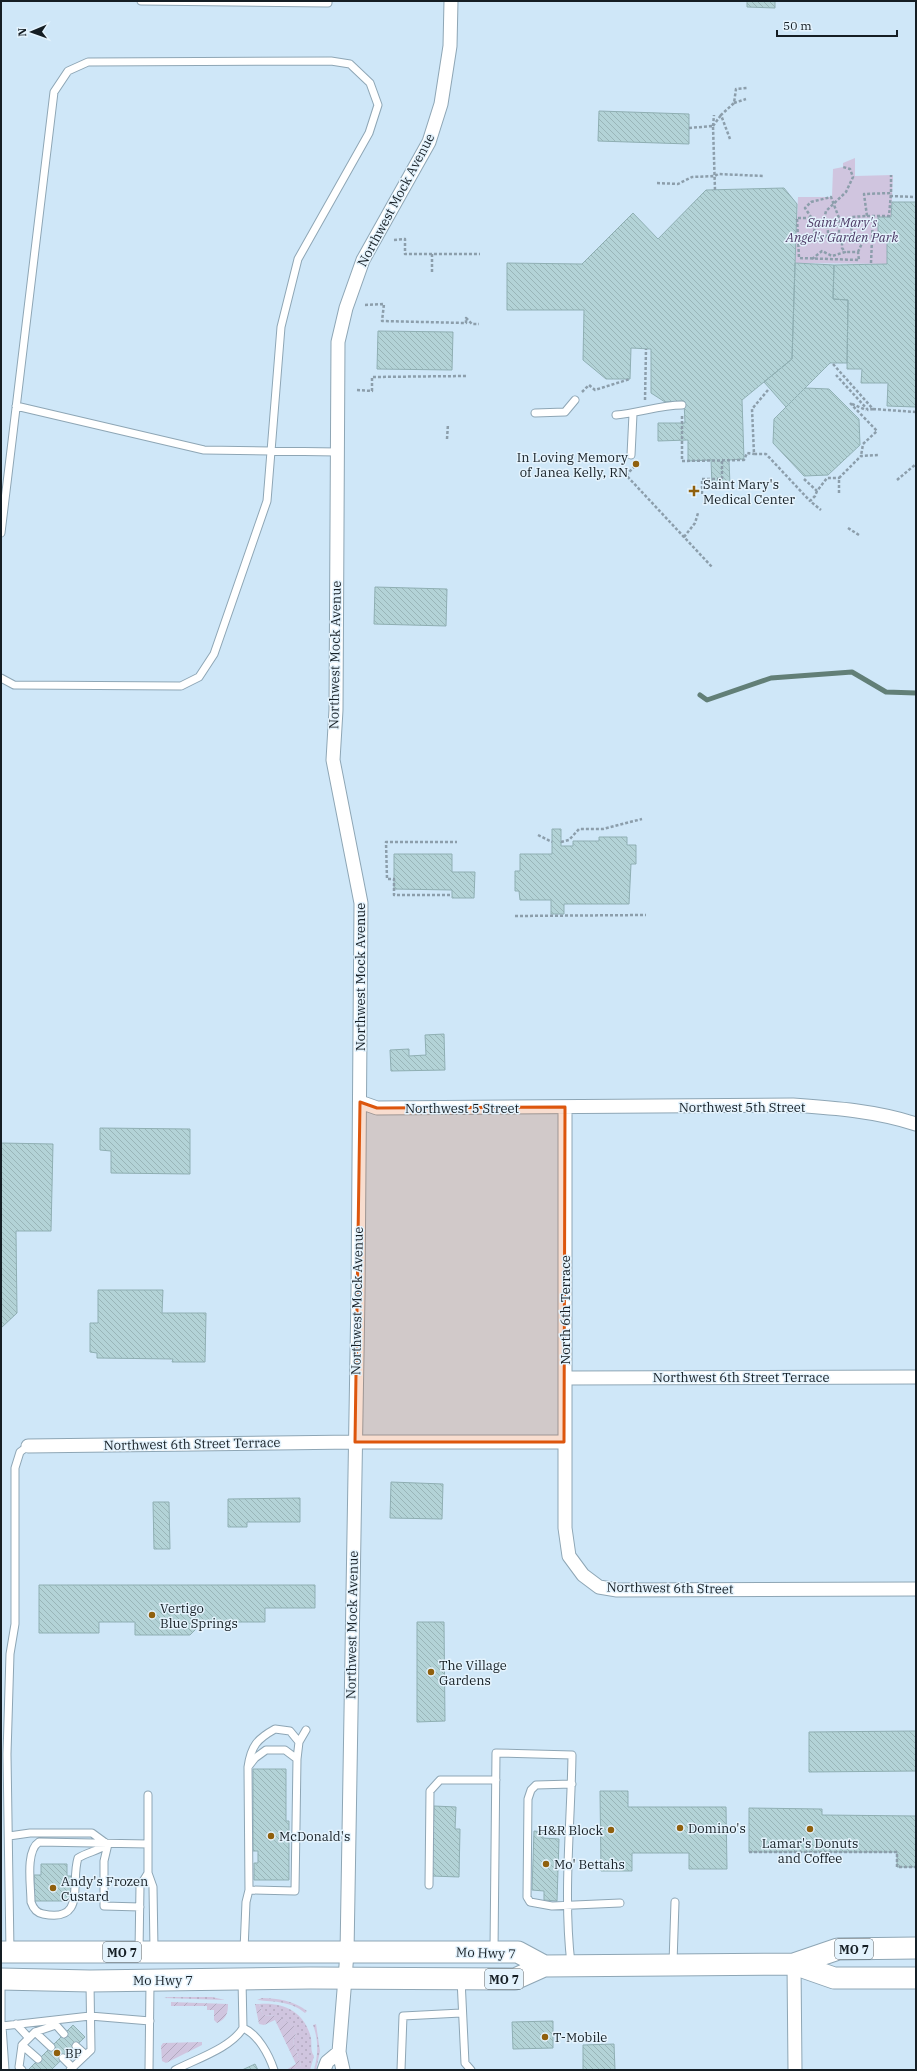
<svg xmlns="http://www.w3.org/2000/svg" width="917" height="2071" font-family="'IBM Plex Serif',serif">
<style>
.grass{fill:url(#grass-dots)}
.park{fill:#d0c5df}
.garden{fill:url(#garden-furrows)}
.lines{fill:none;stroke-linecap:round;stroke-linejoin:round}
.stream{stroke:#627f77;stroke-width:5}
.building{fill:url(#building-back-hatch);stroke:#8fafb3}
.lane-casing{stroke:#8ea6b5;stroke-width:9}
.street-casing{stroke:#8ea6b5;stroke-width:15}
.primary-casing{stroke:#8ea6b5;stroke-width:23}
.path{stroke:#8c9eab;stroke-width:2.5;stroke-dasharray:3 2;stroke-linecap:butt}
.lane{stroke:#fff;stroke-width:7}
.street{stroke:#fff;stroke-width:13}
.primary{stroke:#fff;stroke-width:21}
.marked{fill:#dd560d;fill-opacity:0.2;stroke:#dd560d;stroke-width:3;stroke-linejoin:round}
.poi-dot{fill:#90600d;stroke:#e4f3fd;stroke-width:1.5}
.labels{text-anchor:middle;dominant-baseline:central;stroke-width:3;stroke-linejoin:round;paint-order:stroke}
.shield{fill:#e4f3fd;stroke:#535e65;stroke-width:1}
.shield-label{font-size:12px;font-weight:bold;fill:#151e24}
.street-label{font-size:13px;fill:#151e24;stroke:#e4f3fd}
.park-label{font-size:13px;font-style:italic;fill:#4c3964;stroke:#e4f3fd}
.poi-label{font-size:13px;fill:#151e24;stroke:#e4f3fd;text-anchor:start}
</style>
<defs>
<pattern id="grass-dots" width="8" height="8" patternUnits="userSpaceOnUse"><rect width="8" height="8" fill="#d0c5df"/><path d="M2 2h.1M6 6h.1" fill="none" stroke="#b2a9bf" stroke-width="1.8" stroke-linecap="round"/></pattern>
<pattern id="garden-furrows" width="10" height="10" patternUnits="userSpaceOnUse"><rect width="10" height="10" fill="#d0c5df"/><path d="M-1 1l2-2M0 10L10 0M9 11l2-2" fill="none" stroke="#b2a9bf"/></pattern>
<pattern id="building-back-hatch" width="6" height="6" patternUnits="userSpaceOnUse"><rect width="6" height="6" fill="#b3d3d7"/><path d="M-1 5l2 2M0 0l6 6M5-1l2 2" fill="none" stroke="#99b5b8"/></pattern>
</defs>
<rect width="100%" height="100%" fill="#cfe7f8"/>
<!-- grass -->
<path class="grass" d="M 168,1997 L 212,1997 L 225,2000 L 164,1998 Z
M 262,1998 C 278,1998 294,2001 307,2011 L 305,2013 C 291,2001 275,2002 257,2000 Z
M 259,2004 C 284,2002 305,2012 311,2038 C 312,2044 310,2051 314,2056 L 310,2070 L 293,2070 L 301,2065 L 293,2042 L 296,2033 L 293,2026 L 277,2016 L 263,2015 Z
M 316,2024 L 320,2051 L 316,2070 L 314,2070 C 318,2055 319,2041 313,2025 Z"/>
<!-- park -->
<path class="park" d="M 855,158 L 855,176 L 893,175 L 891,217 L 887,236 L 887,264 L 795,263 L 798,197 L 832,197 L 833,169 L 843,167 L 843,163 Z"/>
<!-- garden -->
<path class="garden" d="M 171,2002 L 228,2004 C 228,2014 226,2019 217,2023 L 214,2020 L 214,2010 L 207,2010 L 207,2006 L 171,2006 Z
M 255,2004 L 259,2004 L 263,2015 L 278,2016 L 295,2027 L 296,2033 L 293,2042 L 301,2065 L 293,2070 L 286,2070 L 296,2064 L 275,2020 L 264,2025 L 259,2024 Z
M 202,2042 L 202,2045 L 166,2063 L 162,2061 L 161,2046 L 163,2043 Z"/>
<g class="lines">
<!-- stream -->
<path class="stream" d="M 700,695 L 707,700 L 771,678 L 852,672 L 886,692 L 916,693"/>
</g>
<!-- building -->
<path class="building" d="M 747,1 L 775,1 L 775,8 L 747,7 Z
M 599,111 L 689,114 L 689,144 L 598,141 Z
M 784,188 L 797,204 L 792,359 L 742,400 L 744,459 L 729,460 L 730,485 L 712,485 L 711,460 L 688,461 L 688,440 L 658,441 L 658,423 L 685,423 L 684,401 L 665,402 L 651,393 L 651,349 L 631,348 L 630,379 L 606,379 L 583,360 L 584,310 L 507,310 L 507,263 L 582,264 L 633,213 L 658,239 L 706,190 Z
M 892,202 L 916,202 L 916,407 L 887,406 L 888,383 L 861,383 L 862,369 L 847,369 L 848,300 L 833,299 L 834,265 L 887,264 L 887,236 L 878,236 L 878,217 L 891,217 Z
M 795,263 L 834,265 L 833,299 L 848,300 L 847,363 L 830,363 L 786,407 L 764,382 L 792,359 Z
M 378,331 L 453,332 L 452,370 L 377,369 Z
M 805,388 L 829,389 L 859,419 L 860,445 L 828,475 L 804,476 L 773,443 L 774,419 Z
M 375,587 L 447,589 L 446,626 L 374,624 Z
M 552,829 L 561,829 L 561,846 L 573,846 L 573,841 L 599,841 L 599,837 L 627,837 L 627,845 L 636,845 L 636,864 L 631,864 L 629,904 L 564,904 L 564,914 L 551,914 L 551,900 L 520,900 L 519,891 L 515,891 L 515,871 L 520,871 L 520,854 L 552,854 Z
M 394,854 L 452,854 L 452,872 L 475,872 L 474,898 L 452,898 L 452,890 L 394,889 Z
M 444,1034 L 445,1070 L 391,1071 L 390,1050 L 409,1049 L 409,1056 L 426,1055 L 425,1035 Z
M 100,1128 L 190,1129 L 190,1174 L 111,1173 L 111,1151 L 100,1150 Z
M 1,1143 L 53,1144 L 51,1231 L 16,1231 L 17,1313 L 1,1328 Z
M 98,1290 L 163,1290 L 162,1313 L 206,1313 L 205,1362 L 172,1362 L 173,1359 L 97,1358 L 97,1353 L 90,1352 L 90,1323 L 98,1323 Z
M 391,1482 L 443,1484 L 442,1519 L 390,1518 Z
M 300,1498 L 300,1522 L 247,1522 L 247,1527 L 228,1527 L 228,1499 Z
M 153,1502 L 169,1502 L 170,1549 L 154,1549 Z
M 39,1585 L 315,1585 L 315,1608 L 265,1608 L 265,1622 L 203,1622 L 190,1635 L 135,1635 L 135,1622 L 99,1622 L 99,1633 L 39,1633 Z
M 417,1622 L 444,1622 L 445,1721 L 417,1722 Z
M 916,1731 L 916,1771 L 809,1772 L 809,1732 Z
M 253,1769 L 286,1769 L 286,1821 L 289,1821 L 289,1880 L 254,1880 L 254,1863 L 258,1863 L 258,1851 L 253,1851 Z
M 600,1791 L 628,1791 L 628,1807 L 726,1807 L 727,1869 L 689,1869 L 689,1853 L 632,1853 L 632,1871 L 601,1871 Z
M 434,1806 L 456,1807 L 455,1829 L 460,1829 L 459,1877 L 432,1876 Z
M 749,1808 L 822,1809 L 822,1815 L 916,1816 L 916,1867 L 897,1867 L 897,1852 L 749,1852 Z
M 534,1831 L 543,1832 L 543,1838 L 559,1839 L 557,1901 L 544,1900 L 544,1891 L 532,1890 Z
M 41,1864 L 67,1864 L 67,1876 L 72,1876 L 72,1901 L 34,1901 L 34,1875 L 41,1875 Z
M 553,2021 L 553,2048 L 513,2049 L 512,2022 Z
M 73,2025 L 85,2037 L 51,2070 L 28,2070 Z
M 614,2044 L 615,2070 L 583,2070 L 583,2045 Z
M 255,2064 L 258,2070 L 242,2070 Z"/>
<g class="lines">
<defs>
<path id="lane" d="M 141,1 L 328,3 L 328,1
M 16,406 L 204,450 L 337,452
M 535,413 L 565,412 L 575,400
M 616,415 C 639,413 660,405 682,405
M 631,455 L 633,414
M 1,533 L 54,92 L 68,71 L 88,62 L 331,61 L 350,64 L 370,83 L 378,105 L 369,133 L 298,259 L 281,327 L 267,501 L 214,654 L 199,677 L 181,686 L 14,685 L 1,678
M 299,1742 L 306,1730
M 266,1750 L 285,1750 L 297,1759 L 295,1891 L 249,1890 L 248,1767 L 255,1758 Z
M 248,1767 C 251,1746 257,1739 275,1729 L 290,1731 L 299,1742 L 297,1759
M 572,1784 L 536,1785 L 531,1790 L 528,1799 L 527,1897 L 530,1902 L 552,1906 L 620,1903
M 148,1795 L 148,1873 L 153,1887 L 154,1949
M 9,1836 L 30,1833 L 92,1833 L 107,1844
M 108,1844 C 98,1851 88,1852 78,1858 C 70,1883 87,1923 43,1914 C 37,1913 33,1908 31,1902 C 31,1886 25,1851 39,1842 L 148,1844
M 108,1844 L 104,1861 L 104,1906 L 140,1907
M 429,1885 L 430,1791 L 440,1780 L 496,1780
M 244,1950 L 246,1902 L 249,1890
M 494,1950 L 496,1753 L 572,1755 C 571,1824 563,1895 571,1964
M 10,1951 L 7,1754 L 10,1654 L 15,1624 L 15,1468 L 20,1452 L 28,1446
M 139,1951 L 140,1886 L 148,1873
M 673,1963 L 675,1902
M 461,1979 L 465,2063 L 471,2070
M 16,2024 L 29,2038
M 1,2026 L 1,1981
M 243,2028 C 258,2034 269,2055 274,2070
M 35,2032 L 56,2025 L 64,2034
M 22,2045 L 38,2059
M 76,2046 L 86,2055
M 63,2058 L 73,2068
M 5,2070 L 2,2026 L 90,2016 L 150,2021
M 22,2070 L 19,2067 L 22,2045 L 35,2032 L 51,2047
M 70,2070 L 91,2050 L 90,1983
M 149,2070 L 150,1983
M 175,2070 C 196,2059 231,2048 243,2028 L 242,1980
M 401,2070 L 403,2016 L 461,2013"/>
<path id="street" d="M 360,1102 L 377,1108 L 793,1105 C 835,1108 876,1111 916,1124
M 565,1107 L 565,1528 L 569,1556 L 583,1575 L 599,1587 L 617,1590 L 916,1589
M 565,1378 L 916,1377
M 28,1446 L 355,1442 L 564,1442
M 794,1964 L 795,2070
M 324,2070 L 327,2062 L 339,2052
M 343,2070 L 339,2052 L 347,1953 L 358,1294 L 361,903 L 333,760 L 336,710 L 338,342 L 346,308 L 363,260 L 429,142 L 441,104 L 450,46 L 451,1"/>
<path id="primary" d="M 1,1952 L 518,1952 L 544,1966
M 794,1964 L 834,1978 L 916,1978
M 1,1979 L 90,1981 L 310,1978 L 515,1979 L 544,1966 L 794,1964 L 838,1949 L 916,1948"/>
</defs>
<!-- lane casing -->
<use href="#lane" class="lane-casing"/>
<!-- street casing -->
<use href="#street" class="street-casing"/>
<!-- primary casing -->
<use href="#primary" class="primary-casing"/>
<!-- path -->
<path class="path" d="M 734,103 L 746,99
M 713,126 L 721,115
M 713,126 L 714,115
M 689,128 L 713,126 L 715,190
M 730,139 L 721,115 L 734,103 L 736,89 L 747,88
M 657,183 L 678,184 L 692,177 L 715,176 L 718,174 L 764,176
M 890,196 L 916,197
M 867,216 L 889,216 L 891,193
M 811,218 L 797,218 L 799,258 L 859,260 L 858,252 L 845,252
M 823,224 L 826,211 L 846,192 L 853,177 L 850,169 L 843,167
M814 232a7 7 0 1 1 14 0a7 7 0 1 1-14 0Z
M 817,226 L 805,208 L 811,202 L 831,197 L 839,218 L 839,239 L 827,235
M 394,240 L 405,239 L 405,254 L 480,254
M 852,240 L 863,241
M 858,252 L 863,241 L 871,240
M 432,254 L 432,272
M 812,259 L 822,251 L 832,256 L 845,252 L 842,248 L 842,243 L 839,239 L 852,240 L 851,217 L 867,216 L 864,194 L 891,193 L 891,175
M 871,263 L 873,216
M 365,305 L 384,304 L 382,321 L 466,323 L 466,318 L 472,324 L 479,324
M 833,364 L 873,409 L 868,410 L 836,375
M 357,390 L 372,391 L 372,377 L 466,376
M 768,390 L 752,409 L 754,454 L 766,454 L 810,501
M 582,392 L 589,385 L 595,390 L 630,379
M 645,400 L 646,349
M 850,403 L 877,431 L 863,444 L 861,456
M 852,404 L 866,410
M 873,409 L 916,412
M 682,416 L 682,461 L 744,460 L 747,453 L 754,454
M 447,439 L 448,424
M 635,466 L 626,475 L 712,567
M 804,479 L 817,491 L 827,478 L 839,478
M 897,480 L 916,464
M 817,491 L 815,496 L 810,501 L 821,510
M 839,493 L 839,478 L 861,456 L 878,455
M 702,494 L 702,479 L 722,479 L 722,460
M 848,528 L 859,535
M 684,537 L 695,523 L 698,513
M 538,835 L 552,842
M 561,842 L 569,840 L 579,829 L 603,829 L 642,819
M 450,895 L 394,895 L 394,879 L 387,879 L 386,842 L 457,842
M 515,916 L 646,915
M 749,1852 L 897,1852 L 897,1867 L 916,1867"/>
<!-- lane -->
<use href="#lane" class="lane"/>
<!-- street -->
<use href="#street" class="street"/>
<!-- primary -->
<use href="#primary" class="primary"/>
</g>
<!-- marked area -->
<path class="marked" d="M 360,1102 L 377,1108 L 565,1107 L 564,1442 L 355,1442 Z"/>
<!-- markers -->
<g class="poi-dot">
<circle cx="636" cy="464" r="4"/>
<path d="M692 485h4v4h4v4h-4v4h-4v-4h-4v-4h4z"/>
<circle cx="152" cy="1615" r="4"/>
<circle cx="431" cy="1672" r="4"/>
<circle cx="680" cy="1828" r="4"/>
<circle cx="810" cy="1829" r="4"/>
<circle cx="611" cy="1830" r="4"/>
<circle cx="271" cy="1836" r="4"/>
<circle cx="546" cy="1864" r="4"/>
<circle cx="53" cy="1888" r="4"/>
<circle cx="545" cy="2037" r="4"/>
<circle cx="57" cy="2053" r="4"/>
</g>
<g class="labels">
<!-- shield labels -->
<g class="shield">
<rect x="835" y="1939" width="38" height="20" rx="3"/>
<rect x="103" y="1942" width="38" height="20" rx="3"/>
<rect x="485" y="1969" width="38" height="20" rx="3"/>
</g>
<g class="shield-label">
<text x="854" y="1949">MO 7</text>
<text x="122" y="1952">MO 7</text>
<text x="504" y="1979">MO 7</text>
</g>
<!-- street labels -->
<g class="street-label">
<text transform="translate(396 200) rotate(-62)">Northwest Mock Avenue</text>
<text transform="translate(335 655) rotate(-89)">Northwest Mock Avenue</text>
<text transform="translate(360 977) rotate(-90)">Northwest Mock Avenue</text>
<text x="742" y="1107">Northwest 5th Street</text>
<text x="462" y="1108">Northwest 5 Street</text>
<text transform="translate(357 1301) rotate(-89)">Northwest Mock Avenue</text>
<text transform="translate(565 1310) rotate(-90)">North 6th Terrace</text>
<text x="741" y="1377">Northwest 6th Street Terrace</text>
<text transform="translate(192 1444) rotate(-1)">Northwest 6th Street Terrace</text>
<text transform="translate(670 1588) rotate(1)">Northwest 6th Street</text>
<text transform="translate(352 1625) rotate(-89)">Northwest Mock Avenue</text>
<text transform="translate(486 1953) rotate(2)">Mo Hwy 7</text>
<text x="163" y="1980">Mo Hwy 7</text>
</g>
<!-- park labels -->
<g class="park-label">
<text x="842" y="222">Saint Mary's<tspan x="842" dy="15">Angel's Garden Park</tspan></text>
</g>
<!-- poi labels -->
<g class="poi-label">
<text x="628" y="457" text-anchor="end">In Loving Memory<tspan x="628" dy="15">of Janea Kelly, RN</tspan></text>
<text x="703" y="484">Saint Mary's<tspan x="703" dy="15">Medical Center</tspan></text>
<text x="160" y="1608">Vertigo<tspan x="160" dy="15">Blue Springs</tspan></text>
<text x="439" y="1665">The Village<tspan x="439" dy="15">Gardens</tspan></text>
<text x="688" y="1828">Domino's</text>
<text x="603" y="1830" text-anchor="end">H&amp;R Block</text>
<text x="279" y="1836">McDonald's</text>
<text x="810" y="1843" text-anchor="middle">Lamar's Donuts<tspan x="810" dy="15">and Coffee</tspan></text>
<text x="554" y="1864">Mo' Bettahs</text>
<text x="61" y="1881">Andy's Frozen<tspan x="61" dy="15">Custard</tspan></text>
<text x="553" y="2037">T-Mobile</text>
<text x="65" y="2053">BP</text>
</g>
</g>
<!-- border -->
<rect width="917" height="2071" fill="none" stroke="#151e24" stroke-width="4"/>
<!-- north arrow -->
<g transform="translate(32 32) rotate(268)" stroke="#e4f3fd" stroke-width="3" paint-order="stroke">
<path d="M0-3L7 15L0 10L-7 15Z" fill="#151e24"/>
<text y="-6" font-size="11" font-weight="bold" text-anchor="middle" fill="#151e24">N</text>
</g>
<!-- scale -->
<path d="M777 30v6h120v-6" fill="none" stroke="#151e24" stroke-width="2"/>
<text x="783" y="30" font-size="12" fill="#151e24" stroke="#e4f3fd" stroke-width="3" paint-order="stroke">50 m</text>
</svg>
